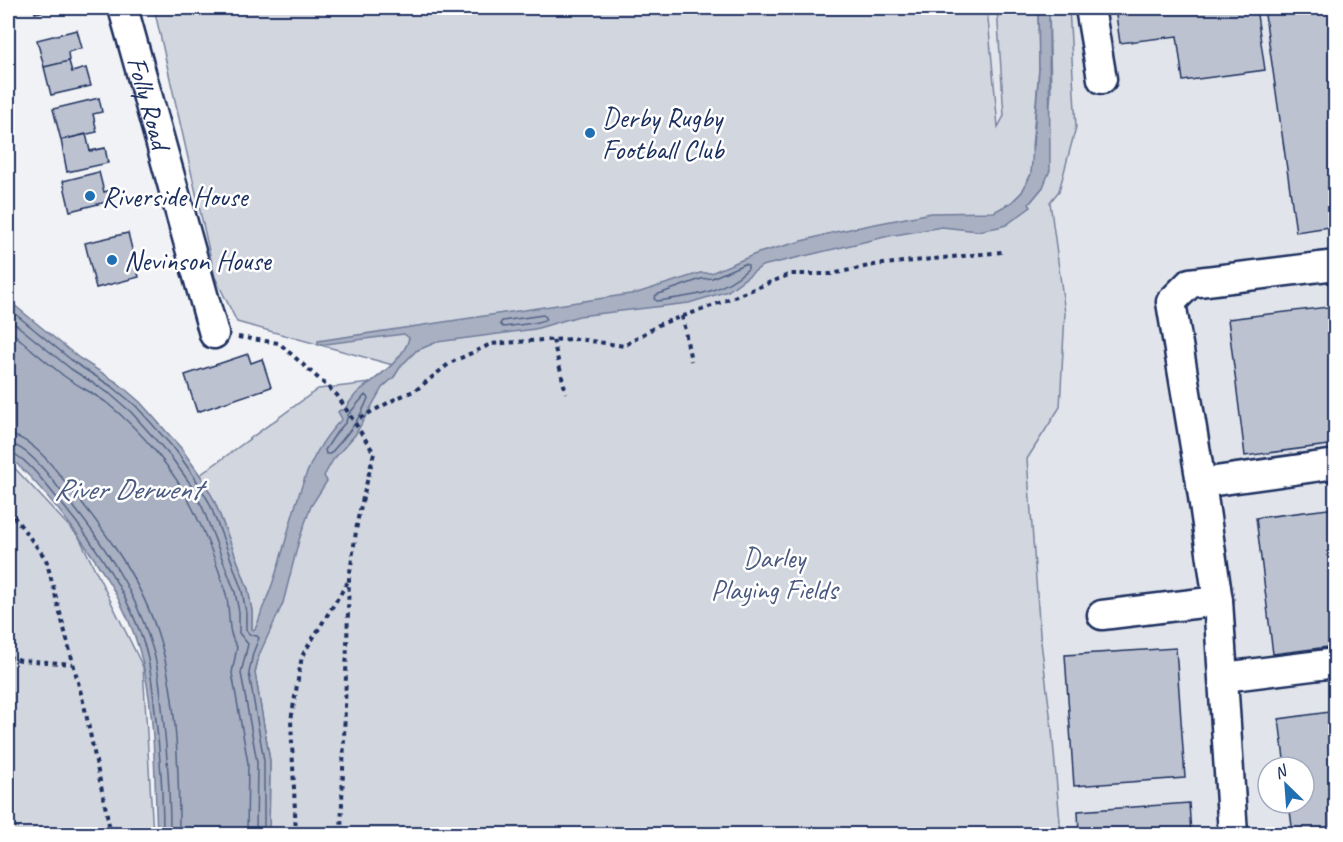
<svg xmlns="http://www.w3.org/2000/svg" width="1343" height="842" font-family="Caveat,sans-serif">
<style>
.built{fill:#e1e4ea;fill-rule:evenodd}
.green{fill:#d2d6df;stroke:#76829e;stroke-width:1.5}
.water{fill:#a8b0c2;stroke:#707c9a;stroke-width:1.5}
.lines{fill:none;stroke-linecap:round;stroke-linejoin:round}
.shore{stroke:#536386;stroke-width:1.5}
.building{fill:#bcc2d0;stroke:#1b2f5e;stroke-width:1.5}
.minor-casing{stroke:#1b2f5e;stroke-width:33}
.path{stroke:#1b2f5e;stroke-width:4;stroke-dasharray:4.5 4.5;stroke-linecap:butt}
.minor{stroke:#fff;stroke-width:28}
.poi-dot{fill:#1f6fb2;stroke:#fff;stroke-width:2}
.labels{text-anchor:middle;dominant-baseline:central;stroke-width:5;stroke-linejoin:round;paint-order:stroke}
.street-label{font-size:28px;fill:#1b2f5e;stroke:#fff}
.poi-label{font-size:28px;fill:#1b2f5e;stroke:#fff;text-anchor:start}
.park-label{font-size:28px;fill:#49597e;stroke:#fff}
.water-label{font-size:30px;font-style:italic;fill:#4c5c81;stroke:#fff}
</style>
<rect width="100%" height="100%" fill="#f1f2f5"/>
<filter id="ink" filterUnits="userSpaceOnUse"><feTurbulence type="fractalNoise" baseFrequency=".0167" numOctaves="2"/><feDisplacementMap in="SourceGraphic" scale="12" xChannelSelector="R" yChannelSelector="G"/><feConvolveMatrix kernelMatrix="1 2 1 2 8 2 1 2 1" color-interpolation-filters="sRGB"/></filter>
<g filter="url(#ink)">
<!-- built -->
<path class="built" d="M 987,8 L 1335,8 L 1335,834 L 1061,834 L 1052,730 L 1040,634 L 1027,459 ZM 1268,767 L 1304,767 L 1304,803 L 1268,803 Z"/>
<!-- green -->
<path class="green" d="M 154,8 L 987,8 L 998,127 L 1004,116 L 997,8 L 1038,8 L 1039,69 L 1032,147 L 1033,163 L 1031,174 L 1022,192 L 1012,202 L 1030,206 L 1028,205 L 1043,187 L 1051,92 L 1049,8 L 1069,8 L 1076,127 L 1059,191 L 1050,202 L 1065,313 L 1060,407 L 1027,459 L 1040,634 L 1052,730 L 1061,834 L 269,834 L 270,761 L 255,673 L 259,655 L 252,629 L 252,611 L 248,589 L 234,552 L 214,500 L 200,475 L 318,389 L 389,381 L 394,377 L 400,367 L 237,322 L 215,277 Z
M 8,461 L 79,537 L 143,667 L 153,834 L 8,834 Z"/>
<!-- water -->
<path class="water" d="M 1038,8 L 1049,8 L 1050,170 L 1043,187 L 1029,204 L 1031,207 L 1006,225 L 999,227 L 978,231 L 942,227 L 889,236 L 762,266 L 728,291 L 689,303 L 579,316 L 535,329 L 437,342 L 416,351 L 401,366 L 394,377 L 382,388 L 355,435 L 333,460 L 324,476 L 327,481 L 311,506 L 299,540 L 283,603 L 259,655 L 255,673 L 270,761 L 269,834 L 157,834 C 154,774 156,707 139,649 C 126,605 101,567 74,530 C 54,503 34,478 8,456 L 8,300 L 79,358 L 118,383 L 140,402 L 181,448 L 200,475 L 214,500 L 234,552 L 248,589 L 252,611 L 252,629 L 254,630 C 259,624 260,613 264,605 C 292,544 292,468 342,419 L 338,412 L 340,410 L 344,410 C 349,404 353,396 359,391 C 376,378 404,360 409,338 L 404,334 L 318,345 L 318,341 L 637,293 L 700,273 L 711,273 L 758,253 L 835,232 L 931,213 L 994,212 L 1012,202 L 1022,192 L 1031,174 L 1039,69 Z"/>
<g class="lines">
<!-- shore -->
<path class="shore" d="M 744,264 L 748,265 L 748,269 C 720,294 693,296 657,301 L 654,299 L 656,295 L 701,279 L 712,278 Z
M 8,308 L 75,363 L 114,388 L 136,406 L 177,452 L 195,478 L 209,502 L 229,554 L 242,591 L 246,612 L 246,630 L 250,635 L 257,636 L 259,638 L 253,653 L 249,673 L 264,761 L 264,834
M 543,315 L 546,317 L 545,320 L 534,323 L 503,327 L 500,324 L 502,321 Z
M 8,318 L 71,369 L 110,394 L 131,412 L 171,457 L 189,482 L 202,506 L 235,592 L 239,612 L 239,633 L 248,644 L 241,673 L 257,762 L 256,834
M 8,329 C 26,345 45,361 64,376 C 78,386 93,393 107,403 C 141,431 174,469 193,509 C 206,535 218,566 226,594 C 231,613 226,631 237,647 L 232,673 L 248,763 L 247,834
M 365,395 L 368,398 C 360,420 346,436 330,454 L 326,454 L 325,450 L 337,432 L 346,422 L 348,415 Z
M 8,435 C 30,436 53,466 66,483 C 105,530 144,583 161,644 C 177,701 179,775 179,834
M 8,444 C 27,445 50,477 61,491 C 99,537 134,587 151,644 C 158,664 160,686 162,707 C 167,749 170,792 170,834
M 8,452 C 24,454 46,485 57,498 C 94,542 128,592 145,647 C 151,668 153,689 155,711 C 160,752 163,793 163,834"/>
</g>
<!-- building -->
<path class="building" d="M 34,8 L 60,8 L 35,13 Z
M 1115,8 L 1256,8 L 1265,70 L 1183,81 L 1177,36 L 1120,43 Z
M 1264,8 L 1336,8 L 1336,226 L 1296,232 Z
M 77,30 L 82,48 L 68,52 L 69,61 L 44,67 L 37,40 Z
M 69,61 L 72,72 L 86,68 L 91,86 L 51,95 L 44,67 Z
M 99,98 L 102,112 L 93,114 L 97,132 L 61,140 L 53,109 Z
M 86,134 L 90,151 L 105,148 L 108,163 L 67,172 L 61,140 Z
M 99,172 L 104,192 L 111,190 L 114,200 L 70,211 L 63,181 Z
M 128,233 L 139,277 L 96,288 L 85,243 Z
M 1336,306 L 1336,444 L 1245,456 L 1228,319 Z
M 248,354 L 251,363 L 262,359 L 271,387 L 197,412 L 185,375 Z
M 1336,508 L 1336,646 L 1273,654 L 1256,518 Z
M 1176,648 L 1185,778 L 1074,786 L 1065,655 Z
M 1336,711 L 1336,834 L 1293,834 L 1289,803 L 1304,803 L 1304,767 L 1285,767 L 1279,719 Z
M 1189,803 L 1191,834 L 1079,834 L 1078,811 Z"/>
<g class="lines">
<defs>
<g id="minor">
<path id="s1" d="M 123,8 L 214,334"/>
<path d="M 1090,8 L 1102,79"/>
<path d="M 1201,483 L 1336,464"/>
<path d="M 1102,615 L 1218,601"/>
<path d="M 1224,677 L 1336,663"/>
<path d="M 1233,834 L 1218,601 L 1201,483 L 1171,302 L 1190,283 L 1336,265"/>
</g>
</defs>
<!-- minor casing -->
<use href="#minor" class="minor-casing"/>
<!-- path -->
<path class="path" d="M 682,316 L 691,361
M 238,337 L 279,343 L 337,395 L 374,453 L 358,518 L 349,579 L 341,834
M 553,340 L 566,393
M 360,418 L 397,398 L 416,390 L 450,363 L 491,344 L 543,340 L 578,339 L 624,346 L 660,324 L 704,309 L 791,274 L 831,274 L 874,265 L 1002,252
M 8,509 L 46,559 L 85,709 L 111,834
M 8,657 L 21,660 L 73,664
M 296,834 L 291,720 L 302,656 L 349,580"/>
<!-- minor -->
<use href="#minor" class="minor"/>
</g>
</g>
<!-- markers -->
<g class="poi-dot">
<circle cx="590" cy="133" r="6"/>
<circle cx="90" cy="196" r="6"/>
<circle cx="112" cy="260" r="6"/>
</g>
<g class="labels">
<!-- street labels -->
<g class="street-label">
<text stroke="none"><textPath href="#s1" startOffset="98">Folly Road</textPath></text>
</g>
<!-- poi labels -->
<g class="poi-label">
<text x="602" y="117">Derby Rugby<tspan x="602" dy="32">Football Club</tspan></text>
<text x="102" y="196">Riverside House</text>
<text x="124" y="260">Nevinson House</text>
</g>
<!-- park labels -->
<g class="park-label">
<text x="774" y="557">Darley<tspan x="774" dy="32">Playing Fields</tspan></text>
</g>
<!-- water labels -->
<g class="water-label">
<text x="127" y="489">River Derwent</text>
</g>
</g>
<!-- margin -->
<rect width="1343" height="842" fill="none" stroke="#fff" stroke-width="30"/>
<rect x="15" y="15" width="1313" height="812" fill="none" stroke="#1b2f5e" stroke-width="2" filter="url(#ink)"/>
<!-- north arrow -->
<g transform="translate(1286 785) rotate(335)"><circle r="28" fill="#ffffff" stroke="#a4acbf" stroke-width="1.5"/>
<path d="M0-4.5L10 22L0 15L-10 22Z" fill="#1f6fb2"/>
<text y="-9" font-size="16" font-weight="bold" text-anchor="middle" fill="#1b2f5e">N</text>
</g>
</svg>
